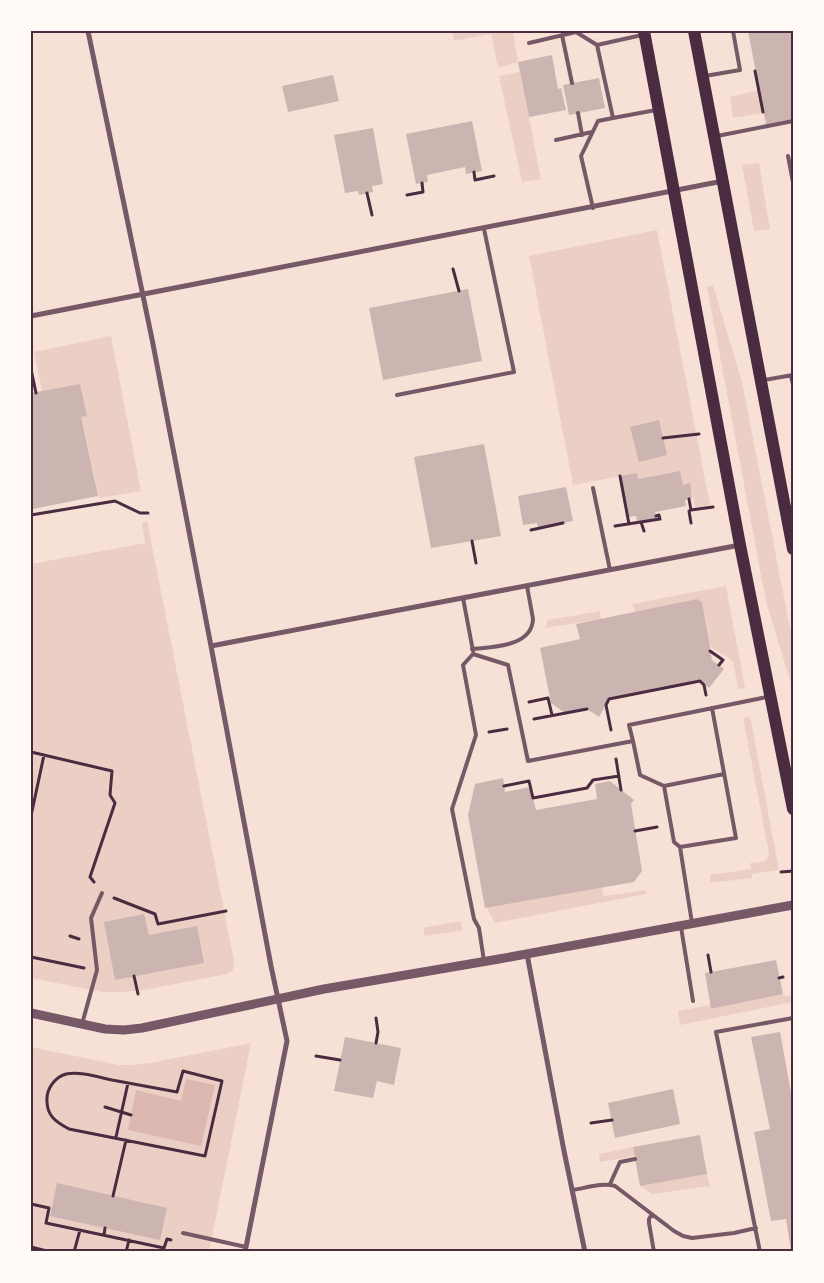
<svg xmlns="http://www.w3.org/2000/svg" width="824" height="1283" font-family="Arial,sans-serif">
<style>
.green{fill:#ebcfc5}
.water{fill:#dcb8b0}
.building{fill:#ccb4b1}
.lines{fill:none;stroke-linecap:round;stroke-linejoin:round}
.path{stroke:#4a2c40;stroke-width:3}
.service{stroke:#755966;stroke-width:4}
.minor{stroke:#755966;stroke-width:5}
.tertiary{stroke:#755966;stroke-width:9}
.primary{stroke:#4a2c40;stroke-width:12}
.neatline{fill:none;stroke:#4a2c40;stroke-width:2}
</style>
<rect width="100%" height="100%" fill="#f7e1d7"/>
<!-- green -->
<path class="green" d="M 452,31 L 513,31 L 518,62 L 498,68 L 491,34 L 454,41 Z
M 520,72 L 541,179 L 522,182 L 499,76 Z
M 759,90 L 764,113 L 733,118 L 730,97 Z
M 759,163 L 770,229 L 754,231 L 742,165 Z
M 657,230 L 710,505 L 695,508 L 690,484 L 683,485 L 679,471 L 638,479 L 637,473 L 573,485 L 529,256 Z
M 713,285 L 742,382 L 793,643 L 793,690 L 766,602 L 707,287 Z
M 111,336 L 141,491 L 99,498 L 81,417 L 86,416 L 80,384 L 42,391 L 34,352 Z
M 147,521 L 234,961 L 233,970 L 227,974 L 144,990 L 122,992 L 102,992 L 31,978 L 31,564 L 145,543 L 142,523 Z
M 726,586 L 745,688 L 738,689 L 733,661 L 709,646 L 697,599 L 635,612 L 632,604 Z
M 600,611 L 601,619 L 545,628 L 548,620 Z
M 750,716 L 779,870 L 752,874 L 752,878 L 710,883 L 710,875 L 751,869 L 750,863 L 762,862 L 767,859 L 769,853 L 743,718 Z
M 602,887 L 604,896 L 646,890 L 646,894 L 495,923 L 487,908 Z
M 460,921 L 463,930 L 425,936 L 423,928 Z
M 783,994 L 784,996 L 793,995 L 793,1002 L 680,1025 L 678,1011 L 711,1005 L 712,1009 Z
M 251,1043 L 209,1252 L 31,1252 L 31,1047 L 119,1065 L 132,1065 L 150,1063 Z
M 633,1147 L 634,1156 L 600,1162 L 599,1154 Z
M 707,1174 L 710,1186 L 652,1194 L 640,1186 Z"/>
<!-- water -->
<path class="water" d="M 186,1079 L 215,1085 L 201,1146 L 128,1130 L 136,1090 L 181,1101 Z"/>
<!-- building -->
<path class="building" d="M 748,31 L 793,31 L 793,119 L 766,124 Z
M 552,55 L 558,89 L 561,88 L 566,110 L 529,117 L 518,62 Z
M 333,75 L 339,101 L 288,112 L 282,86 Z
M 599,78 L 605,108 L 569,115 L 563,85 Z
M 472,121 L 482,171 L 466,174 L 465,167 L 427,175 L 428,182 L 416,184 L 406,134 Z
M 373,128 L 383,184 L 372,186 L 373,192 L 359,195 L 358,191 L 345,193 L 334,135 Z
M 468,289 L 482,361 L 383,380 L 369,308 Z
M 80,384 L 87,416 L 81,417 L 98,496 L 33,509 L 31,502 L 31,393 Z
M 659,420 L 667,455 L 639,462 L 630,427 Z
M 484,444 L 501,536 L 431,548 L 414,457 Z
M 680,471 L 683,485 L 690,483 L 692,498 L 685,500 L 686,506 L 655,512 L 657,519 L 637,522 L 636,516 L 627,517 L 620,476 L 637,473 L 638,479 Z
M 566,487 L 573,521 L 538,528 L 537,523 L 523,525 L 518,496 Z
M 697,599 L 702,602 L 712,660 L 724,669 L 709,688 L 700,681 L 609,699 L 599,717 L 587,709 L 565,713 L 551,703 L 540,648 L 580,639 L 576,624 Z
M 503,778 L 505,792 L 530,787 L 536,810 L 597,799 L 595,784 L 610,781 L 634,800 L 631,804 L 642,871 L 634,882 L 485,908 L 468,815 L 475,784 Z
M 144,914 L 149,935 L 197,926 L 204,963 L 115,980 L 104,922 Z
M 776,960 L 783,994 L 711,1009 L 705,973 Z
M 780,1032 L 793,1104 L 793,1252 L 791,1252 L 786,1219 L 771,1221 L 754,1132 L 770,1129 L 751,1037 Z
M 345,1037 L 401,1048 L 394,1085 L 377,1081 L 373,1098 L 334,1091 Z
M 673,1089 L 680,1124 L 615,1138 L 608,1103 Z
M 700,1135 L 707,1174 L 640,1186 L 633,1147 Z
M 57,1183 L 167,1208 L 160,1240 L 50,1216 Z"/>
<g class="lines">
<!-- path -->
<path class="path" d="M 755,71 L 763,112
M 474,172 L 475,180 L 494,176
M 367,193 L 372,215
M 407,195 L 423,192 L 422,183
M 453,269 L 459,291
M 31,369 L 36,393
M 663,438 L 699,434
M 620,476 L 629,524
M 689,499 L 691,510 L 689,511 L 691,523
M 691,510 L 713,507
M 31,515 L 115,501 L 140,513 L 148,513
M 641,522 L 644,531
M 615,526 L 660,519 L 659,515 L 656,516
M 531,530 L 563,523
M 472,541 L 476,563
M 710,651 L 723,660 L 719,665
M 529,702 L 548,698 L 552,715
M 534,719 L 587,709
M 611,730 L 606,705 L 609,699 L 700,681 L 704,685 L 706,695
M 489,732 L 507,729
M 31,752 L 112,771 L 110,795 L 115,803 L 90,877 L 94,882
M 616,759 L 621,790
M 504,786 L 529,781 L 533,798 L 587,788 L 593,780 L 619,776
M 31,816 L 44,755
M 635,831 L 657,827
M 781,872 L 793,871
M 114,898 L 155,914 L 158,924 L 226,911
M 70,936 L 79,939
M 708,955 L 711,972
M 31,957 L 84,968
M 134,976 L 138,994
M 779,978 L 783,977
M 376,1018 L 378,1032 L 376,1043
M 316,1056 L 340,1060
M 183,1071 L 222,1081 L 205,1156 L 69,1129 C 56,1122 47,1116 47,1101 C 46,1089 55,1077 66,1074 C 80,1071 98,1077 112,1080 C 133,1084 155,1088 177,1092 Z
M 105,1107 L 131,1115
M 591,1123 L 612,1120
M 116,1137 L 128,1083
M 113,1196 L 126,1140
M 31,1204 L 49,1208 L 46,1223 L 164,1248 L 167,1239 L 171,1240
M 104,1235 L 105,1228
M 31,1247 L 51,1252
M 74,1252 L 80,1230
M 126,1252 L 129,1240"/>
<!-- service -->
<path class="service" d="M 562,35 L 572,83
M 642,35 L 597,45 L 613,118 L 656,110
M 529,43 L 576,32 L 597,45
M 705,76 L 740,70 L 733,31
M 578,113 L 582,135
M 717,136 L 793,121
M 556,140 L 592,132
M 788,156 L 793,182
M 593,208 L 581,156 L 598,121 L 613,118
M 791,376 L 793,384
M 764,380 L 793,375
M 397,395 L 514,372 L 484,229
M 593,488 L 610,570
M 463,598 L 473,651
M 472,649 C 492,647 532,647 533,619 L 527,586
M 473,654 L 508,665 L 528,761 L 633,741 L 629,725 L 767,697
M 473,654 L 463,665 L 476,735 L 452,809 L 474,919 L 479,928 L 484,961
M 633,741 L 640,775 L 664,786 L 724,774
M 664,786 L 674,842 L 680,847 L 692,923
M 680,847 L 736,838 L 712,708
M 681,927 L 693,1001
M 82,1024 L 97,970 L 91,918 L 102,893
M 610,1184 L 620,1162 L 635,1159
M 573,1190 C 586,1188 602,1182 615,1186 L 674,1231 L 683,1236 L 692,1238 L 734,1233 L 756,1228
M 652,1214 L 649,1219 L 649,1223 L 654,1252
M 183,1233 L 246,1247
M 760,1252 L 716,1032 L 793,1018"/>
<!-- minor -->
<path class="minor" d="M 88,31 L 152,339 L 211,646 L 271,966 L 287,1041 L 245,1252
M 31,316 L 723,181
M 211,646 L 740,545
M 527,954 L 564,1151 L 585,1252"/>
<!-- tertiary -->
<path class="tertiary" d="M 31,1013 L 105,1029 L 124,1030 L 142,1028 L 324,989 L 499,959 L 793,905"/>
<!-- primary -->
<path class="primary" d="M 644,31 L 740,545 L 793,809
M 694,31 L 793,549"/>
</g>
<!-- border -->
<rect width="824" height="1283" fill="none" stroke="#fffaf5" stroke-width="65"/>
<rect x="32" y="32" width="760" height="1218" class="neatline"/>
</svg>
